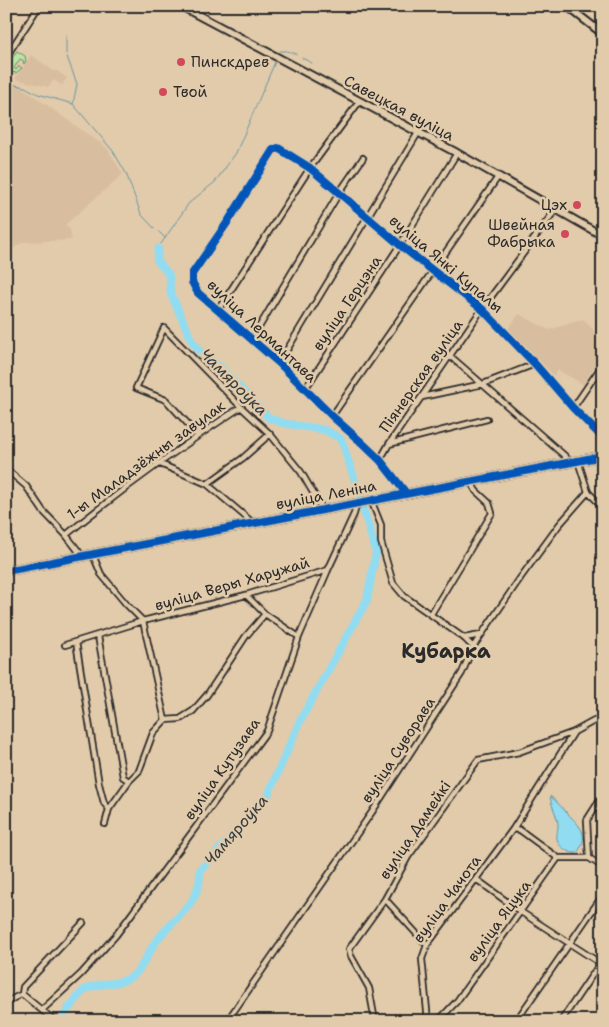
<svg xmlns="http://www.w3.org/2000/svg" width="609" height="1027" font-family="'Shantell Sans',sans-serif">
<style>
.built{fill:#d9bd9f}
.green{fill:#b6e5a4;stroke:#708868}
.water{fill:#91dcf1;stroke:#6895a2}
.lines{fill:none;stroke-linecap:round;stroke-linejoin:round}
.stream{stroke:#6895a2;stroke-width:1}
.river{stroke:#91dcf1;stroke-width:8}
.street-casing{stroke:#2b2b2b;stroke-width:8}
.secondary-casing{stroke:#2b2b2b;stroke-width:10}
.primary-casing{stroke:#2b2b2b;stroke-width:11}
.street{stroke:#e2cbab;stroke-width:4.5}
.secondary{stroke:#e2cbab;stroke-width:6}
.primary{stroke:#ffdd96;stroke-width:7}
.cycleway-casing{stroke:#e2cbab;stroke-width:11}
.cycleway{stroke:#0057b8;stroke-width:8}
.poi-dot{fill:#d1495b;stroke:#e2cbab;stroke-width:2}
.labels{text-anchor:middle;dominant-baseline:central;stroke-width:5;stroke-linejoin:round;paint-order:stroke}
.poi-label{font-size:15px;fill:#2b2b2b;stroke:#e2cbab;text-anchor:start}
.street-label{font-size:15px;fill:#2b2b2b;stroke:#e2cbab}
.water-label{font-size:16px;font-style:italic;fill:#353d3f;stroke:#e2cbab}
.district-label{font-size:20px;font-weight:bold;fill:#2b2b2b;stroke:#e2cbab}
</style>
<rect width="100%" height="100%" fill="#e2cbab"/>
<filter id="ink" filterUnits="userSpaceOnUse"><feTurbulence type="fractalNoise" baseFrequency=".02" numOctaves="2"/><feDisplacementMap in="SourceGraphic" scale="10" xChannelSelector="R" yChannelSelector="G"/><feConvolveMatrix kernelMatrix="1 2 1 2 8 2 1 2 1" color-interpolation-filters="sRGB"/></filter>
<g filter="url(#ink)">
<!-- built -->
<path class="built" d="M 31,55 L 54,71 L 57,71 L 67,78 L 62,85 L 54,80 L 48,87 L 15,79 Z
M 6,84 L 23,88 L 107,148 L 123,174 L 65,225 L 70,229 L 72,240 L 23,242 L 6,253 L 6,185 L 9,181 L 9,175 L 6,173 Z
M 519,314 L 549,330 L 583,319 L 593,329 L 597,338 L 603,345 L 603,353 L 584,385 L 558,370 L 554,376 L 508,329 Z"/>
<!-- green -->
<path class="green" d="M 17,51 L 25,56 L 26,61 L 24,64 L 23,63 L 24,61 L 20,59 L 14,68 L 16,70 L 19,66 L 22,68 L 16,73 L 6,71 L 6,67 Z"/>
<!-- water -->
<path class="water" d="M 550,796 C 556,801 560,805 565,811 C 577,824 592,833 577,853 C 571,853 568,852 563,848 C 551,839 561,830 557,819 C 555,811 551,805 550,796 Z"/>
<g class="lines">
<!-- stream -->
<path class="stream" d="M 66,35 L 66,54 L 77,84 L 73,104
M 280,51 L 287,51 L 296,54
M 302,58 L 312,63
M 6,83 L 25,87 L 38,94 L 73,104 L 113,151 L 126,173 L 141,214 L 154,228
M 159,232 L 165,238
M 161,244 L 189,203 L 215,182 L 236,153 L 275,62"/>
<!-- river -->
<path class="river" d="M 158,249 L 157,260 L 169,275 L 171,294 L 192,341 L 199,350 L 219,366 L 269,418 L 283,423 L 325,430 L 341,439 L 361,499
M 59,1021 C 67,1013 79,992 86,989 C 101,981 121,986 134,975 C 142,969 149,951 155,943 C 172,918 202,905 200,870 L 266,800 L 300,721 L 367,600 L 376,552 L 362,505"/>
<defs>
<path id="street" d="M 6,57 L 39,6
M 218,310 L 310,168 L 359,102
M 252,339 L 339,193 L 363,158
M 450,356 L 566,457 L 569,462
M 279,363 L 418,133
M 305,389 L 400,245 L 457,153
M 422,397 L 483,384 L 535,364
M 573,408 L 603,364
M 332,416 L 498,177
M 198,435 L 166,400 L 136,388 L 164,328 L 241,407 L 270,434 L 301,472 L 323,510
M 389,444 L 487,419
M 380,460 L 389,444 L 482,309 L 556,209
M 578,461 L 588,492 L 603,507
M 158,463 L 207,484 L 243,458 L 270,434
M 6,469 L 26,486 L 43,511 L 66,535 L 83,557
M 207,484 L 253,523
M 406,493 L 380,460 L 360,441 L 332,416 L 279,363 L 198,293 L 192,282 L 192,274 L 229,220 L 273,150 L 278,148 L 310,168 L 400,245 L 482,309 L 535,364 L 573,408 L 603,438
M 371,500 L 381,525 L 381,542 L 393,583 L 404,596 L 464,638 L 473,647
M 66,535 C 122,489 180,447 241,407
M 93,555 L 101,574 L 127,605 L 143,621 L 165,720
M 246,595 L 265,614 L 299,637
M 431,614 L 492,513 L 489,503 L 476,491 L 470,481
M 98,636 L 123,777 L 129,781 L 139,771 L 153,733 L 165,720 L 180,719 L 193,711 L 207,695 L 246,636 L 265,614
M 464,638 L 481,635
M 76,642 L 99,784 L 104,803 L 109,809
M 65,645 L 143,621 L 246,595 L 328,570
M 603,795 L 587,820 L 589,858 L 603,867
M 105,824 L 109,809 L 129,781
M 513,829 L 574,732
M 476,879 L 521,912 L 603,965
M 427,945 L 385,899 L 408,857 L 478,760 L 519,752 L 574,732 L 594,721 L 603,720
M 22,994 L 23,987 L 83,923
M 6,1002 L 22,994 L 55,1021
M 42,1010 L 81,974 L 116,935 L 267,731 L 299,637 L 328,570 L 354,514 L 357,503
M 227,1021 L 372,812 L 462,673 L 473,647 L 521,577 L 559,525 L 588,492
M 375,1021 L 369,988 L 351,956 L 349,949 L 385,899
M 428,1021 L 422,959 L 427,945 L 513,829 L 520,830 L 558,858
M 438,1021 L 457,1001 L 558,858 L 589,858
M 516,1021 L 603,895
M 561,1021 L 603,959
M 600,1021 L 603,1016"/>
<path id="secondary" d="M 181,6 L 457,153 L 603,236
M 567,6 L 603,34"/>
<path id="primary" d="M 6,571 L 603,456"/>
</defs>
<!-- street casing -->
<use href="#street" class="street-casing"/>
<!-- secondary casing -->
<use href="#secondary" class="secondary-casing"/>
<!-- primary casing -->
<use href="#primary" class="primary-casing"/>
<!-- street -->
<use href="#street" class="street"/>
<!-- secondary -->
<use href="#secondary" class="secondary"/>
<!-- primary -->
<use href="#primary" class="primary"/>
<defs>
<path id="cycleway" d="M 406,493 L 380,460 L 360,441 L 332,416 L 279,363 L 198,293 L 192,282 L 192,274 L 229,220 L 273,150 L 278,148 L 310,168 L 400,245 L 482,309 L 535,364 L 573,408 L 603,438
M 6,571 L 603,456"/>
</defs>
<!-- cycleway casing -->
<use href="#cycleway" class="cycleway-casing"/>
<!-- cycleway -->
<use href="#cycleway" class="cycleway"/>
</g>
</g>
<!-- markers -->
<g class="poi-dot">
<circle cx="181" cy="62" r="5"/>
<circle cx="163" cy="92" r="5"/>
<circle cx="577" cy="205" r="5"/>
<circle cx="565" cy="234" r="5"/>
</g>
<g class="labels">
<!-- poi labels -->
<g class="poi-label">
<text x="191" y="62">Пинскдрев</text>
<text x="173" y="92">Твой</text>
<text x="567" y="205" text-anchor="end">Цэх</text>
<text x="555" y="225" text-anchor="end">Швейная<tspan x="555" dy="17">Фабрыка</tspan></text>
</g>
<!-- street labels -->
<g class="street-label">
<text transform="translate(399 108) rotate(28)">Савецкая вуліца</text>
<text transform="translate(446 264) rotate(40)">вуліца Янкі Купалы</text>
<text transform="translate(347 303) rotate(-56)">вуліца Герцэна</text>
<text transform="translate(262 331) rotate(43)">вуліца Лермантава</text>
<text transform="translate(421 376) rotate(-55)">Піянерская вуліца</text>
<text transform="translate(146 460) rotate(-36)">1-ы Маладзёжны завулак</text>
<text transform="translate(326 495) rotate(-11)">вуліца Леніна</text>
<text transform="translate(232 584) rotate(-16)">вуліца Веры Харужай</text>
<text transform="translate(398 750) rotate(-57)">вуліца Суворава</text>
<text transform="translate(222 769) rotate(-55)">вуліца Кутузава</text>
<text transform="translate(415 830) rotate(-56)">вуліца Дамейкі</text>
<text transform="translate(447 899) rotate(-54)">вуліца Чачота</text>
<text transform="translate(499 921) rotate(-54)">вуліца Яцука</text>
</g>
<!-- water labels -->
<g class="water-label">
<text transform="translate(234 382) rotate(45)">Чамяроўка</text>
<text transform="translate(236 830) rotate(-49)">Чамяроўка</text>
</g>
<!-- district labels -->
<g class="district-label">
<text x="446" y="651">Кубарка</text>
</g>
</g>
<!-- margin -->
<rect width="609" height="1027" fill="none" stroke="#e2cbab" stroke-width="25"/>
<rect x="12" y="12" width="584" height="1002" fill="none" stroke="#2b2b2b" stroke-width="2" filter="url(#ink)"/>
</svg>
